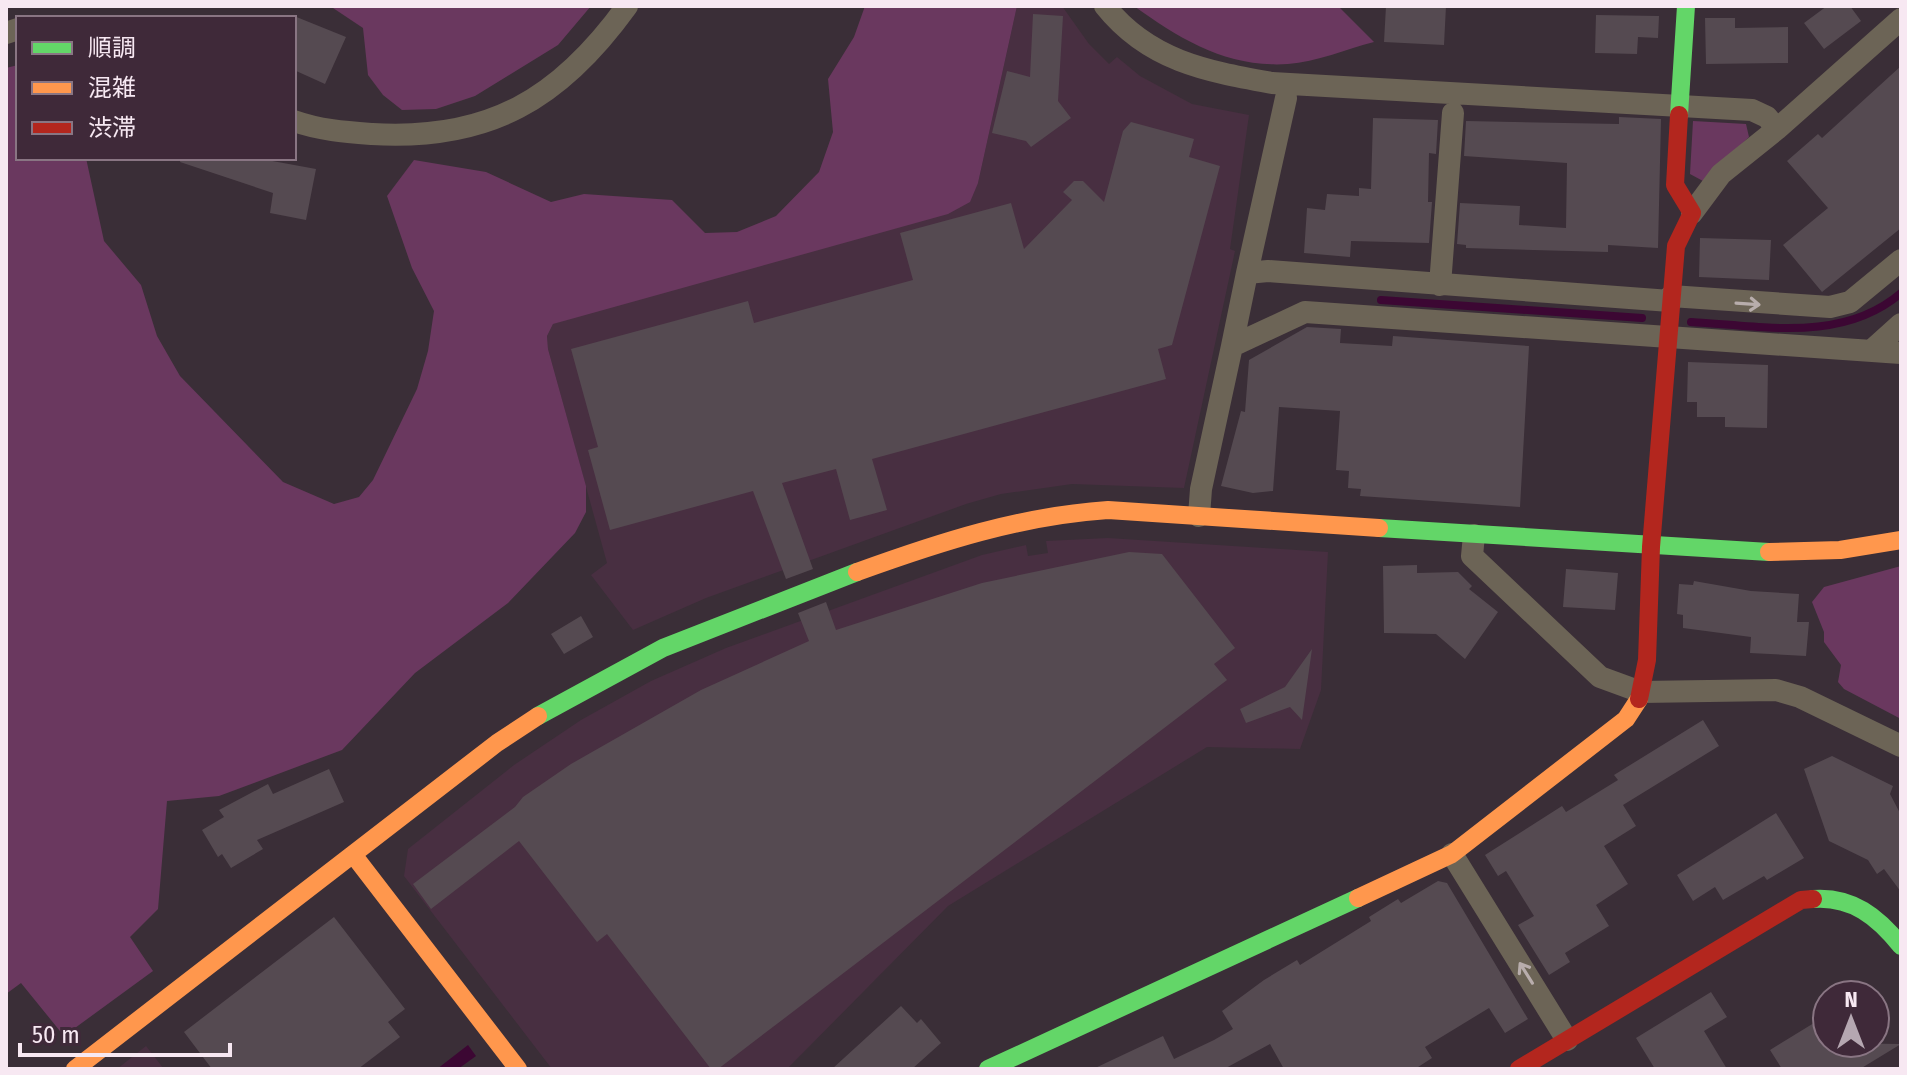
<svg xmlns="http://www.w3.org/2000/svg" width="1907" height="1075" font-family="'Fira Sans Condensed','Noto Sans JP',sans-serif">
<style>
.built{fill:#482f41}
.green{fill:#6a385f}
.water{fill:#3c0733}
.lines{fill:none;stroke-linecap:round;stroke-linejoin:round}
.stream{stroke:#3c0733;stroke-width:8}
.building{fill:#554a51}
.street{stroke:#6c6456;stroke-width:22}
.fast{stroke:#63d668;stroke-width:18}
.slow{stroke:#ff974d;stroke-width:18}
.jam{stroke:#b3261e;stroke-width:18}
.oneway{stroke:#b8adac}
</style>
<rect width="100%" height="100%" fill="#3a2e37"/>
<!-- built -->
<path class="built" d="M 1017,6 L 1062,6 L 1089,44 L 1109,64 L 1117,57 L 1140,76 L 1192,104 L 1249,115 L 1230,249 L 1235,251 L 1184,488 L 1072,484 L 1001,494 L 966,504 L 706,598 L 633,630 L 591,575 L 607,563 L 548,349 L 547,336 L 553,324 L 978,183 Z
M 1108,538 L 1328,552 L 1321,690 L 1300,749 L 1207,747 L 948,906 L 787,1069 L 552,1069 L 404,876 L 408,849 L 514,765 L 581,720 L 651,681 L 726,648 L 982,555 L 1026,545 L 1028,556 L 1048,553 L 1046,541 Z
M 146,1046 L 164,1069 L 117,1069 Z"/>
<!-- green -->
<path class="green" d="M 330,6 L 591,6 L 558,45 L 475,96 L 436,109 L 402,110 L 383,95 L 368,75 L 363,28 Z
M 865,6 L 1017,6 L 978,183 L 970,202 L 948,214 L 553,324 L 547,336 L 548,349 L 586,486 L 586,512 L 575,533 L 508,603 L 415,673 L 342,750 L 219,796 L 167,801 L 158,909 L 130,937 L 153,971 L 64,1036 L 21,983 L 6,994 L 6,68 L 18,65 L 18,158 L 86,158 L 104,241 L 141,285 L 157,336 L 180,376 L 283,482 L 334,504 L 359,497 L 373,480 L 417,389 L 428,351 L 434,311 L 412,268 L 387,196 L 414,160 L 486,172 L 551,202 L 584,194 L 672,200 L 705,233 L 737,232 L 776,216 L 819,172 L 833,132 L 828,79 L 854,37 Z
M 1134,6 L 1338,6 L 1374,42 C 1347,49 1316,62 1288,64 C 1228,68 1181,40 1134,6 Z
M 1693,121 L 1746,124 L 1749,137 L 1703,181 L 1690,174 Z
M 1901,566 L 1901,719 L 1844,689 L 1838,682 L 1841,665 L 1824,642 L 1824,632 L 1812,602 L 1824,587 Z"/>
<!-- water -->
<path class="water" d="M 468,1045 L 476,1056 L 458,1069 L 437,1069 Z"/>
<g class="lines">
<!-- stream -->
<path class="stream" d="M 1381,300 L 1642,318
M 1691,322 C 1763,326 1843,343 1901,293"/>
</g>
<!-- building -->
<path class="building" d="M 1386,6 L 1446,6 L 1444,45 L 1384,42 Z
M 1827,6 L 1850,6 L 1861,21 L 1824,49 L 1804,23 Z
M 1033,14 L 1063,16 L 1058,101 L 1071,118 L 1031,147 L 1026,141 L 992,133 L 1007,71 L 1030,77 Z
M 1596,15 L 1659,16 L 1658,38 L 1638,37 L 1637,54 L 1595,53 Z
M 294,16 L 346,37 L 325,84 L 294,70 Z
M 1705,18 L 1735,18 L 1735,28 L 1788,27 L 1788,63 L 1706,64 Z
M 1901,66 L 1901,228 L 1822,292 L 1783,245 L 1828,208 L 1787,161 L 1818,134 L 1822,138 Z
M 1619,117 L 1661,119 L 1658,248 L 1608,245 L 1608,252 L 1466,248 L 1466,245 L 1457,244 L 1460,203 L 1520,206 L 1519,225 L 1566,228 L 1567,163 L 1464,156 L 1466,121 L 1619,124 Z
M 1373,118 L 1438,120 L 1436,154 L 1429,153 L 1428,202 L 1432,202 L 1429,243 L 1351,241 L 1350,257 L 1304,253 L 1307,208 L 1325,210 L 1327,194 L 1359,196 L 1359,188 L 1371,189 Z
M 1131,122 L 1194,139 L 1189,157 L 1220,166 L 1172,345 L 1158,349 L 1166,379 L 872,459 L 887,510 L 850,520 L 836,469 L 782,483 L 813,569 L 786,579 L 753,491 L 610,530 L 588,450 L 598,447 L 571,349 L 748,301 L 754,323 L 913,280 L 900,233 L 1011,203 L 1024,249 L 1072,200 L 1063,192 L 1074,181 L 1083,181 L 1104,202 L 1123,131 Z
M 181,158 L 256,158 L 316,169 L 306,220 L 270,213 L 273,193 L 180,162 Z
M 1700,238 L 1771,240 L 1769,280 L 1699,277 Z
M 1307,327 L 1341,329 L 1340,343 L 1392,346 L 1393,336 L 1529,346 L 1520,507 L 1360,496 L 1361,489 L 1348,488 L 1349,471 L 1336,470 L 1340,411 L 1279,407 L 1273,491 L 1253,493 L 1221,486 L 1241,411 L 1245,412 L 1249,360 Z
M 1688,362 L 1768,365 L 1767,428 L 1725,427 L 1725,417 L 1697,417 L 1697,402 L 1687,402 Z
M 1129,552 L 1162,554 L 1235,648 L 1214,664 L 1227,680 L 718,1069 L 711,1069 L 607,934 L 597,942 L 519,841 L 431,909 L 413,884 L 515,807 L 523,797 L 571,764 L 701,690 L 809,641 L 798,613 L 826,602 L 836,630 L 982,583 Z
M 1417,565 L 1417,573 L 1458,572 L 1472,586 L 1469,589 L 1498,612 L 1465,659 L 1436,634 L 1384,633 L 1383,566 Z
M 1566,569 L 1618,573 L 1615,610 L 1563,607 Z
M 1694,581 L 1751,591 L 1799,594 L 1797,622 L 1809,622 L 1806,656 L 1750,653 L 1751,637 L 1683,628 L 1683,615 L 1677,614 L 1679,584 L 1693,585 Z
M 581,616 L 593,637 L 564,654 L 551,634 Z
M 1312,649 L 1302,720 L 1290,707 L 1246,723 L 1240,709 L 1285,687 Z
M 1703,720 L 1719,746 L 1623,805 L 1636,826 L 1604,846 L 1628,884 L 1596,905 L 1609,926 L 1565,953 L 1570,962 L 1549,975 L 1518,925 L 1534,916 L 1506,871 L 1498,876 L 1485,855 L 1562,806 L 1566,812 L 1618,780 L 1614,775 Z
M 1832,756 L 1893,786 L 1890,794 L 1901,815 L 1901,892 L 1884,869 L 1877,874 L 1868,860 L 1829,841 L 1804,769 Z
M 329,769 L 344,802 L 257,840 L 263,849 L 231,868 L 222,854 L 218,857 L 202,830 L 224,817 L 219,810 L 268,784 L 273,794 Z
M 1776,813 L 1804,858 L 1767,880 L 1764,876 L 1723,900 L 1715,887 L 1693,901 L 1677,875 Z
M 1438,881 L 1447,883 L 1528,1019 L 1505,1033 L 1489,1008 L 1425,1047 L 1432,1058 L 1415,1069 L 1284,1069 L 1270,1044 L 1224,1069 L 1093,1069 L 1163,1036 L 1174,1059 L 1214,1040 L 1233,1029 L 1222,1011 L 1264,980 L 1297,960 L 1300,965 L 1371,921 L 1369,917 L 1398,899 L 1401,903 Z
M 334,917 L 405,1009 L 388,1022 L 400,1037 L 358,1069 L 212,1069 L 184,1032 Z
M 1711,992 L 1727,1017 L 1704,1031 L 1727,1069 L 1655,1069 L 1636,1038 Z
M 901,1006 L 917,1023 L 921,1019 L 941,1043 L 912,1069 L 832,1069 Z
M 1827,1015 L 1827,1043 L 1901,1044 L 1860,1069 L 1782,1069 L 1770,1050 Z"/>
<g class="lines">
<!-- street -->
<path class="street" d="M 1105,6 C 1149,61 1206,71 1272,83 L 1752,110 L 1767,117 L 1777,129 L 1901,19
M 6,33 L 18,29
M 294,121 C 319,130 346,132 372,134 C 489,141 560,99 627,6
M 1692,213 L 1721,174 L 1777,129
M 1247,273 L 1286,98
M 1440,285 L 1453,113
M 1671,296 L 1830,307 L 1850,302 L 1901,260
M 1232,346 L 1247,273 L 1268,271 L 1670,301
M 1871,351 L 1901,324
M 1199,516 L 1201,489 L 1232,346 L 1305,312 L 1901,353
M 1474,535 L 1472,556 L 1600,677 L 1641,692 L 1776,690 L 1800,697 L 1901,746
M 1452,854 L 1567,1040"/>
<!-- fast -->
<path class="fast" d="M 1679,115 L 1686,6
M 1379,528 L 1769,552
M 538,716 L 663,648 L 857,572
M 1813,899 C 1852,896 1878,917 1901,946
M 988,1069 L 1358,898"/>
<!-- slow -->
<path class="slow" d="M 1769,552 L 1840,550 L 1901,540
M 857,572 C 940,542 1020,516 1108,510 L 1379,528
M 355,857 L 518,1069
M 1358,898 L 1452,854 L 1626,719 L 1639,699
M 75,1069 L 497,743 L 538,716"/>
<!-- jam -->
<path class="jam" d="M 1639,699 L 1647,660 L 1651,547 L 1676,246 L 1692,213 L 1675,185 L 1679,115
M 1519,1069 L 1801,900 L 1813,899"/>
</g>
<!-- one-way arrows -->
<defs><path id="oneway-shaft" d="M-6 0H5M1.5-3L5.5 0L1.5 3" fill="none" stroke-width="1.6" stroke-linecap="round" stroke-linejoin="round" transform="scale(2)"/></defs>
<g class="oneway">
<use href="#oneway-shaft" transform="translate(1748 304) rotate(4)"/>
<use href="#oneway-shaft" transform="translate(1526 973) rotate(-122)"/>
</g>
<!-- border -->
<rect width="1907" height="1075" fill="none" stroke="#f7e8f2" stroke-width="16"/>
<!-- legend -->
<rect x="16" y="16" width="280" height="144" fill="#3f2939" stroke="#897583" stroke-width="2"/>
<rect x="32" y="42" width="40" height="12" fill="#63d668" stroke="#897583" stroke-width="2"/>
<text x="88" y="56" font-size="24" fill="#f7e8f2">順調</text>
<rect x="32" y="82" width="40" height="12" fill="#ff974d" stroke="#897583" stroke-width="2"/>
<text x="88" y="96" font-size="24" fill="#f7e8f2">混雑</text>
<rect x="32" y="122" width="40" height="12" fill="#b3261e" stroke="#897583" stroke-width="2"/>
<text x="88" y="136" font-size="24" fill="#f7e8f2">渋滞</text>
<!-- north arrow -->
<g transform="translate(1851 1019)"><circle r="38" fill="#3f2939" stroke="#897583" stroke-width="2"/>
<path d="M0-6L14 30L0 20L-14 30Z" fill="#b5a7b1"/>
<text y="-12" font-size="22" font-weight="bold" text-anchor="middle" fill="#f7e8f2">N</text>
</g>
<!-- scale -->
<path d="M20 1043v12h210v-12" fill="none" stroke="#f7e8f2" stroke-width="4"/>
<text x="32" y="1043" font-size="24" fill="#f7e8f2" stroke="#3f2939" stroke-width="6" paint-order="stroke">50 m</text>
</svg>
